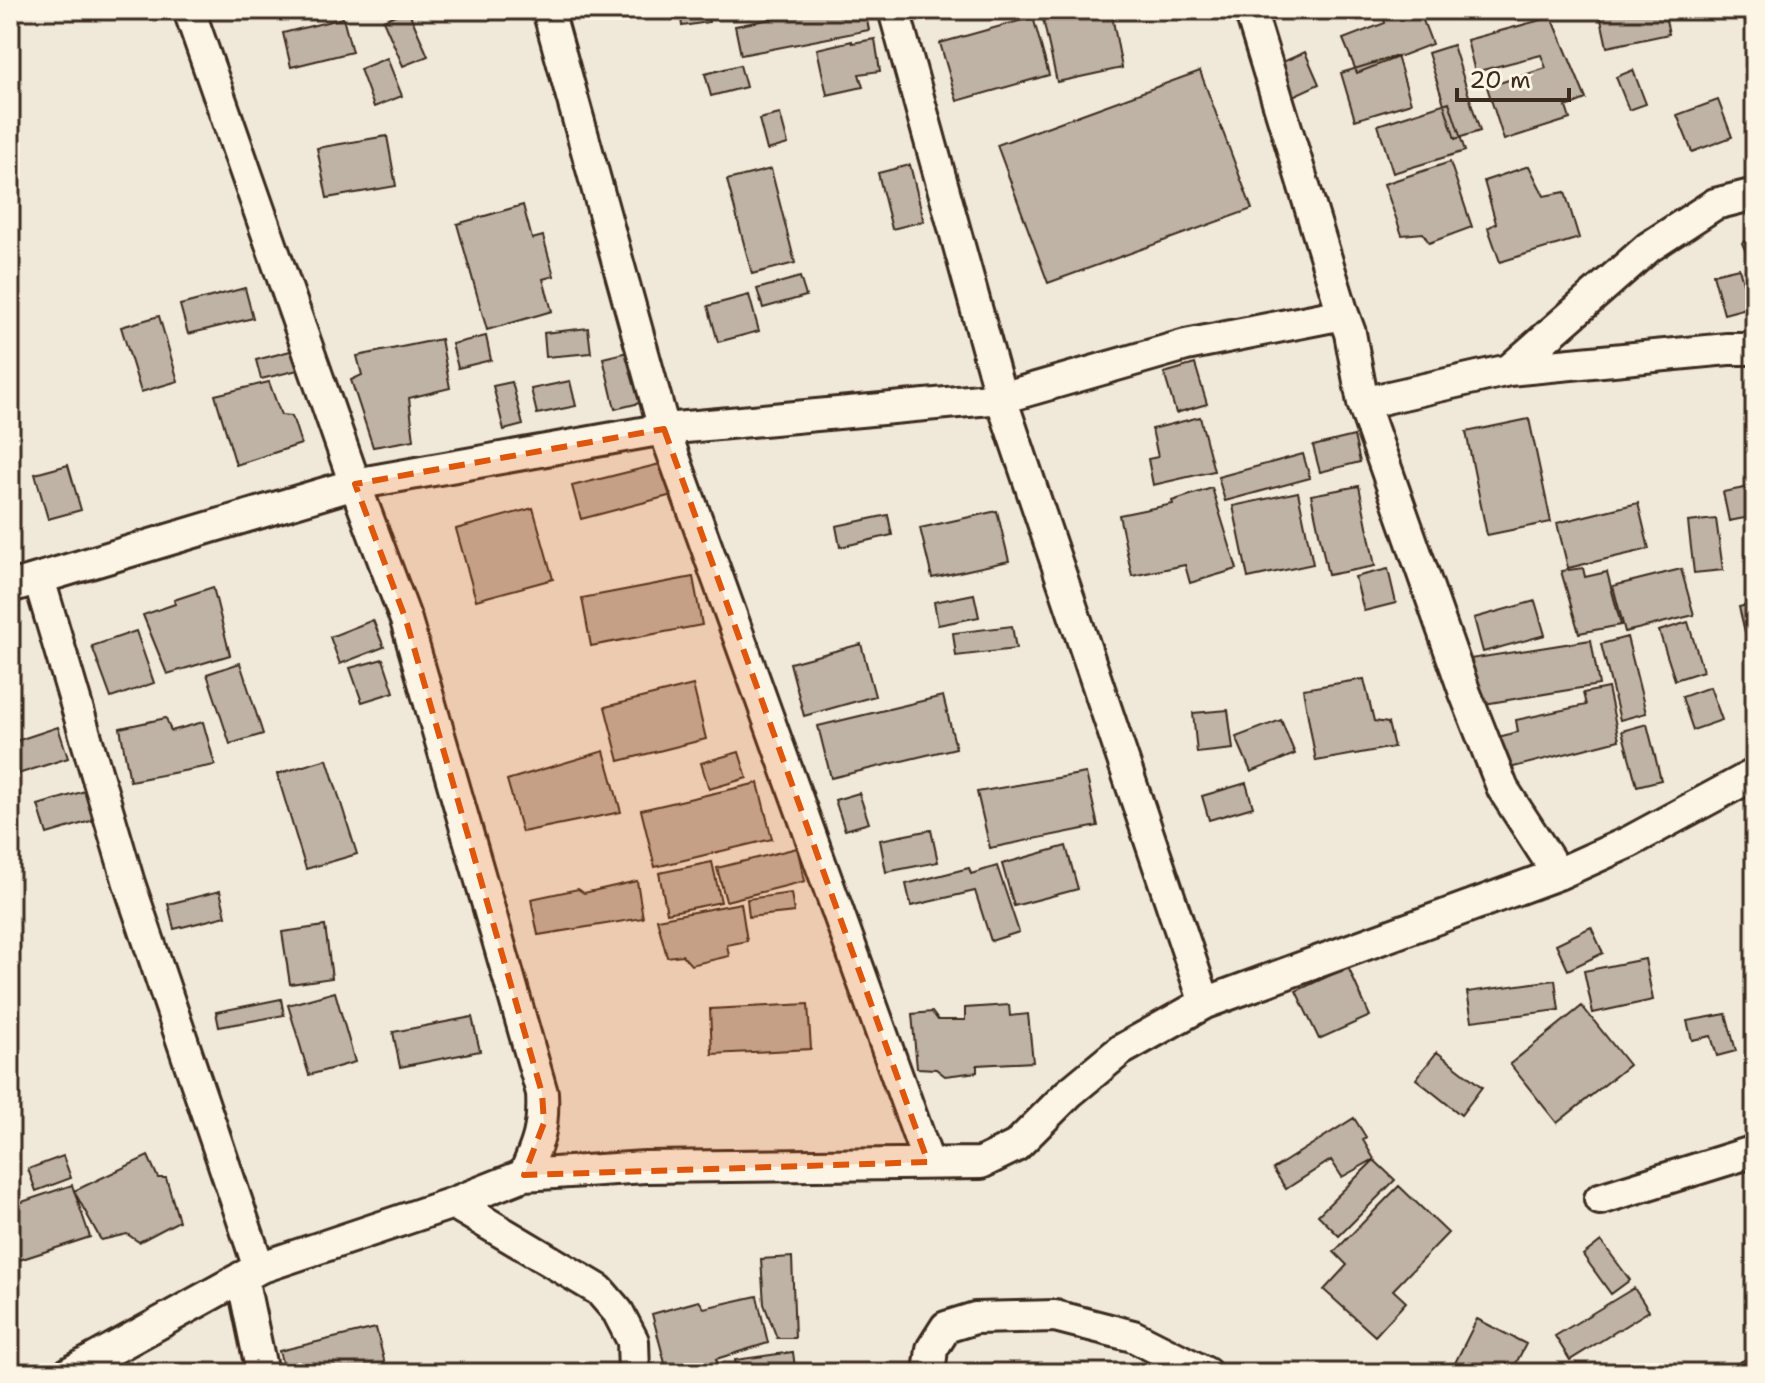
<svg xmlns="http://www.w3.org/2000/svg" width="1765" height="1383" font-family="'Shantell Sans',sans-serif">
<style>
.building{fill:#beb3a4;stroke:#3b2a1e;stroke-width:2}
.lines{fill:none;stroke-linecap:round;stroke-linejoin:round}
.minor-casing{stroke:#3b2a1e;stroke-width:36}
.minor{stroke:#fcf5e5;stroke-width:30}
.marked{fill:#df570d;fill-opacity:0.2;stroke:#df570d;stroke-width:6;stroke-dasharray:16 10;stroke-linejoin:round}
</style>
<rect width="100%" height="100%" fill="#f0e9d9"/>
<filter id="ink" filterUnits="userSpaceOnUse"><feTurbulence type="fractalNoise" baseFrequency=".0125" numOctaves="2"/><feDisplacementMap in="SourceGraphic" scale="16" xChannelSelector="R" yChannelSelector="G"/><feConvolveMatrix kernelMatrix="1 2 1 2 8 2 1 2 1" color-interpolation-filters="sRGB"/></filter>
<g filter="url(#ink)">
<!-- building -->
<path class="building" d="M 408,10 L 428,56 L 403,66 L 383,20 Z
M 680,10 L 707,10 L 709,22 L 682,26 Z
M 747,10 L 800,10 L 748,17 Z
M 816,10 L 865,10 L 869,30 L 741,55 L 735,26 Z
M 1041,10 L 1071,10 L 1073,15 L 1111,10 L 1122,68 L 1057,82 Z
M 1381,10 L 1419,10 L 1432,44 L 1357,73 L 1343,39 L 1385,23 Z
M 1599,10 L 1664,10 L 1669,34 L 1607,47 Z
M 1033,17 L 1049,75 L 957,101 L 940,43 Z
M 1552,17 L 1586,99 L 1566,107 L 1570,119 L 1504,140 L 1487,87 L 1546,68 L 1541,55 L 1475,72 L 1467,40 Z
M 343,18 L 352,52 L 291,67 L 283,33 Z
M 875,39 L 880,71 L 859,74 L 863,87 L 827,95 L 817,49 L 852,41 L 852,43 Z
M 1453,45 L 1480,131 L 1455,139 L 1428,53 Z
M 1305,52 L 1319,84 L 1291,97 L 1276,65 Z
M 1397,56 L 1411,103 L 1355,120 L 1341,73 Z
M 387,58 L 402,96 L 374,107 L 360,69 Z
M 740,65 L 746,87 L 711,96 L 705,74 Z
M 1633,70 L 1646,104 L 1629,110 L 1616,77 Z
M 1200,71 L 1252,209 L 1048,283 L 997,145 Z
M 1718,100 L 1732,137 L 1692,152 L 1677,115 Z
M 1449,102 L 1465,151 L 1393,173 L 1378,125 Z
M 780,114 L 788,144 L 767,150 L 759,119 Z
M 387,136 L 396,186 L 327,198 L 317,148 Z
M 1450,162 L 1472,227 L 1429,243 L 1423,233 L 1402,235 L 1384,184 Z
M 910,165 L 924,221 L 892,229 L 878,173 Z
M 1529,166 L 1544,196 L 1565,192 L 1579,238 L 1500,262 L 1488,228 L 1496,223 L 1484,181 Z
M 771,169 L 795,263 L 752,274 L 727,180 Z
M 523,205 L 532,239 L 543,236 L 554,276 L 543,279 L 552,311 L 487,330 L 457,224 Z
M 1755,237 L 1755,272 L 1742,243 Z
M 1739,268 L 1750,307 L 1724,314 L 1713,274 Z
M 800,277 L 806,296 L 763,308 L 757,289 Z
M 245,288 L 253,318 L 188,334 L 180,305 Z
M 749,295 L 759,331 L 718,342 L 708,306 Z
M 159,316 L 178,381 L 141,392 L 121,327 Z
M 588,328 L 591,353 L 546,357 L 544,333 Z
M 486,336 L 491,360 L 458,368 L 452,344 Z
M 441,339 L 450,388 L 409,398 L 414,440 L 373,447 L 351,380 L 362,375 L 357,356 Z
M 294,350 L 298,370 L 261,379 L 256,360 Z
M 632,351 L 644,402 L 615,409 L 603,358 Z
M 1195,364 L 1207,404 L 1176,413 L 1164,373 Z
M 570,381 L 576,406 L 537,414 L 531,389 Z
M 269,382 L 281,415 L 292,416 L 301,444 L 236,465 L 215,395 Z
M 512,382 L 523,425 L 504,430 L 493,386 Z
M 1200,417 L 1214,471 L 1153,485 L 1148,459 L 1158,457 L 1152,429 Z
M 1529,419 L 1551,522 L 1487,535 L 1466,432 Z
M 1354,436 L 1360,462 L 1320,472 L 1313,446 Z
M 1303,454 L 1310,478 L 1225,501 L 1218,477 Z
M 672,461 L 680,493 L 581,519 L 572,486 Z
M 68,465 L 81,510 L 48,519 L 35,474 Z
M 1359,486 L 1375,566 L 1328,575 L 1311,495 Z
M 1755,486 L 1755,516 L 1729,521 L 1723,492 Z
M 1212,488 L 1237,569 L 1190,583 L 1185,565 L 1132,576 L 1119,515 L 1173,504 L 1172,501 Z
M 1298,492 L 1313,564 L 1248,578 L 1233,506 Z
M 1638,503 L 1649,549 L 1568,568 L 1557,523 Z
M 533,508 L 553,579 L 476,600 L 456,529 Z
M 997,511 L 1009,561 L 932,578 L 920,528 Z
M 888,515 L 892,535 L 840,547 L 836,526 Z
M 1716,519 L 1723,570 L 1694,573 L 1688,522 Z
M 1583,568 L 1585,577 L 1607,572 L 1621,625 L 1579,633 L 1561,571 Z
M 1388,569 L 1396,603 L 1364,611 L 1355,577 Z
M 1681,569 L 1694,615 L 1625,632 L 1613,586 Z
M 693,577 L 702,625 L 591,646 L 582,598 Z
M 213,587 L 230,655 L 167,674 L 143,615 L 175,604 L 174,600 Z
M 974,594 L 979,617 L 938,625 L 934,602 Z
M 1535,601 L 1545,635 L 1483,652 L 1474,618 Z
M 1755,603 L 1755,629 L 1745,632 L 1739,607 Z
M 373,620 L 384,647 L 340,664 L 330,637 Z
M 1688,622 L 1703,671 L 1675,680 L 1659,631 Z
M 1012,626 L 1016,649 L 956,656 L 953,633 Z
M 136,631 L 154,683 L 111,698 L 92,646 Z
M 1627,637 L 1646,713 L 1620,720 L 1601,644 Z
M 1591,640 L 1599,685 L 1478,705 L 1470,659 Z
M 861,644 L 875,696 L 804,716 L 790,663 Z
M 383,659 L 394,692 L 362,702 L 350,668 Z
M 240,663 L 263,734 L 230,744 L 207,674 Z
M 1364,679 L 1374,721 L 1388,723 L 1394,747 L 1316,761 L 1303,689 Z
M 693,685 L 706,739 L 619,761 L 605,707 Z
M 1710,687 L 1722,720 L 1693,730 L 1682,697 Z
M 1608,688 L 1619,740 L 1506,769 L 1498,737 L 1518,732 L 1516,720 L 1586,705 L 1583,693 Z
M 943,696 L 956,748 L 831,778 L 818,726 Z
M 1228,710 L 1233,749 L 1197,753 L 1193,713 Z
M 166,718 L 171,731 L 203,722 L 215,765 L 130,781 L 120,728 Z
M 1281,720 L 1295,754 L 1251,772 L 1236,737 Z
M 1647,724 L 1661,780 L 1637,786 L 1622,731 Z
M 58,727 L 68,758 L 18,774 L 10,743 Z
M 604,751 L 621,812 L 522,832 L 507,780 Z
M 739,752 L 747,778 L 709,789 L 701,763 Z
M 327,759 L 357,854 L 306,869 L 277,774 Z
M 1086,773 L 1098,826 L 990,848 L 977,792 Z
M 758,783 L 772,839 L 655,867 L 641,810 Z
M 1246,783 L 1253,807 L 1209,820 L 1202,796 Z
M 85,791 L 94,820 L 47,834 L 38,805 Z
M 859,793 L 869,823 L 845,830 L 835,800 Z
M 931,830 L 938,862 L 886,872 L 880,840 Z
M 1066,846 L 1078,889 L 1014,906 L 1002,864 Z
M 797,848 L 805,881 L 726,901 L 717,868 Z
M 712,862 L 721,902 L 667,913 L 659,873 Z
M 997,866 L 1019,932 L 991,941 L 975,891 L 911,906 L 906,884 L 969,868 L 971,874 Z
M 637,881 L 643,918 L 538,935 L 531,899 L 578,889 L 584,893 Z
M 220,891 L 226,916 L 174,929 L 168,904 Z
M 791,893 L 794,912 L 749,917 L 747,899 Z
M 741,903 L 747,941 L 727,945 L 729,956 L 691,965 L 682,955 L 667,957 L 657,919 Z
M 325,926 L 332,978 L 290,984 L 282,932 Z
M 1591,927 L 1603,953 L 1568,970 L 1556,944 Z
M 1645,959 L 1653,1000 L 1593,1013 L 1584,971 Z
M 1348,967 L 1370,1016 L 1319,1039 L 1296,991 Z
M 1555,980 L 1559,1010 L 1472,1021 L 1467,992 Z
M 335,992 L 355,1062 L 309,1075 L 288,1005 Z
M 281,999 L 284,1015 L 219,1027 L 216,1012 Z
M 808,1004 L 811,1049 L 712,1054 L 710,1009 Z
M 1009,1005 L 1010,1016 L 1028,1014 L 1033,1062 L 977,1065 L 977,1072 L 945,1076 L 936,1069 L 917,1068 L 912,1014 L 932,1012 L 938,1020 L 965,1020 L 965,1008 Z
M 1582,1006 L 1629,1065 L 1557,1123 L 1510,1064 Z
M 1726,1014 L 1736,1051 L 1717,1056 L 1711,1036 L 1692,1040 L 1687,1021 Z
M 472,1017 L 480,1051 L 400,1067 L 393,1032 Z
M 1437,1052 L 1482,1087 L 1461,1115 L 1416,1079 Z
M 1354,1118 L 1366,1137 L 1363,1140 L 1374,1159 L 1342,1177 L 1331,1160 L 1286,1189 L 1273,1169 Z
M 63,1156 L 71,1178 L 36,1191 L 28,1169 Z
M 148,1156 L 158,1178 L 166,1178 L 179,1221 L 139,1242 L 127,1234 L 101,1240 L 74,1191 Z
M 1374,1160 L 1395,1180 L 1339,1236 L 1318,1215 Z
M 72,1185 L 90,1237 L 10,1263 L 10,1206 Z
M 1399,1186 L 1448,1233 L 1393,1290 L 1406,1302 L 1375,1336 L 1324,1290 L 1347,1265 L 1334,1252 Z
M 1601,1241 L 1630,1280 L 1611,1294 L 1583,1255 Z
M 792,1257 L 795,1338 L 777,1338 L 764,1304 L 761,1259 Z
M 1634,1288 L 1649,1311 L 1570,1360 L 1555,1336 Z
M 757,1296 L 768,1343 L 716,1359 L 720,1369 L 697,1373 L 677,1373 L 675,1368 L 666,1367 L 652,1314 L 699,1301 L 704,1308 Z
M 1477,1319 L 1526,1344 L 1511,1373 L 1466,1373 L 1453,1367 Z
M 376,1328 L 387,1372 L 285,1373 L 279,1351 Z
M 793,1352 L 795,1368 L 760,1373 L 737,1373 L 735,1360 Z
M 1755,1354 L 1755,1373 L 1727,1373 L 1725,1370 Z"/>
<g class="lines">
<defs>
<path id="minor" d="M 189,10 L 355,484 L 406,620 L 542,1093 C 544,1128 538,1144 524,1175
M 548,10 L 664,429 L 928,1162
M 894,10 L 1001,398 L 1205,1003
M 1250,10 L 1343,314
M 1509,370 L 1649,247 L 1715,204 L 1755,194
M 1363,403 L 1509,370 L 1728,349 L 1755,349
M 39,579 L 129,883 L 259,1268
M 10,587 L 355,484 L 664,429 L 1001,398 L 1186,345 L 1343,314 L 1350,333 L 1363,403 L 1465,693 L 1503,789 L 1558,874
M 1600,1199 L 1755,1151
M 453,1203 L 599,1290 L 618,1312 L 633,1341 L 634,1373
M 242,1277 L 262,1373
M 69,1373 L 259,1268 L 453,1203 L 524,1175 L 645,1167 L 981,1163 L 1016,1146 L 1069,1093 L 1121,1050 L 1205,1003 L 1558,874 L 1629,842 L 1755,774
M 929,1373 L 932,1349 L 946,1327 L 975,1318 L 1055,1316 L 1133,1336 L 1206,1373"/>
</defs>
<!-- minor casing -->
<use href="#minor" class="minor-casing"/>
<!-- minor -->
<use href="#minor" class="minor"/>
</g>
</g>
<!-- marked area -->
<path class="marked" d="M 664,429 L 928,1162 L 524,1175 L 544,1123 L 542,1093 L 406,620 L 355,484 Z"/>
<!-- margin -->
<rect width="1765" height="1383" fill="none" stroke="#fcf5e5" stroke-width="40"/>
<rect x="20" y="20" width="1725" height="1343" fill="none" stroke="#3b2a1e" stroke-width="3" filter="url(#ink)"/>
<!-- scale -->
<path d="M1457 88v12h112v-12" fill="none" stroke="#3b2a1e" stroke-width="4"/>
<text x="1469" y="88" font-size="24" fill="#3b2a1e" stroke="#fcf5e5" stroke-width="6" paint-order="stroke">20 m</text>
</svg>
